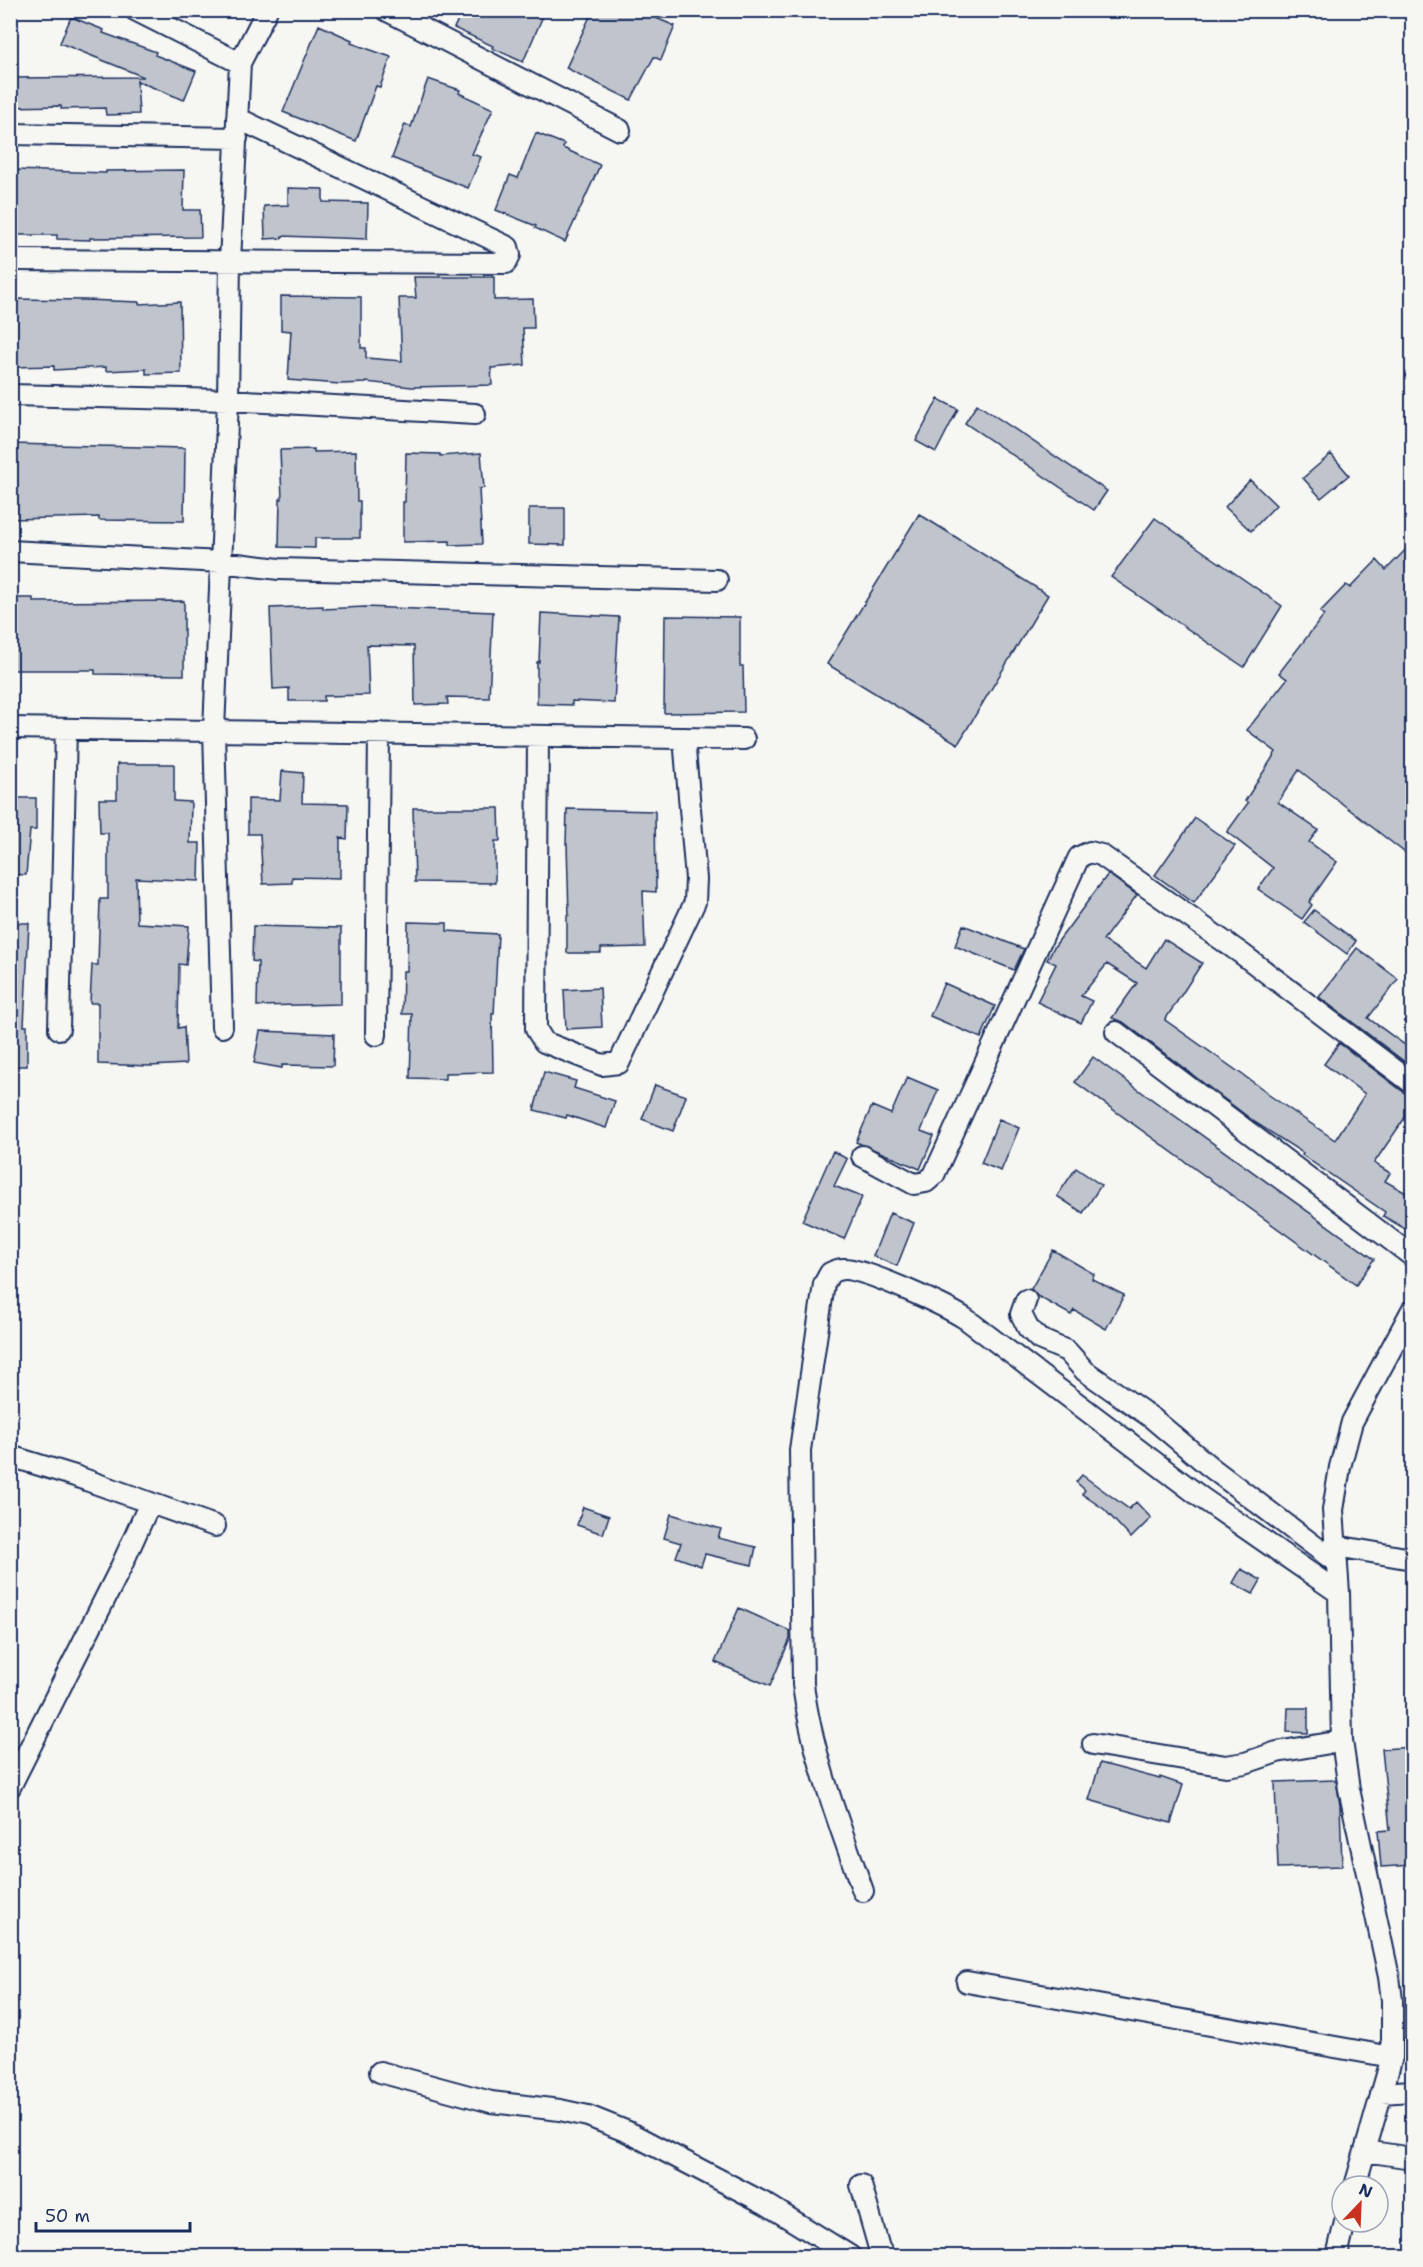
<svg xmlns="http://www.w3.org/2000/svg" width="1423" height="2267" font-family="'Shantell Sans',sans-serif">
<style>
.building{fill:#c0c4cd;stroke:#1b2f5e;stroke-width:1.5}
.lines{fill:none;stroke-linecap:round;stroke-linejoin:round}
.street-casing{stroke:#1b2f5e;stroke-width:24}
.street{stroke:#f6f6f2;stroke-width:20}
</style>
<rect width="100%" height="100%" fill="#f6f6f2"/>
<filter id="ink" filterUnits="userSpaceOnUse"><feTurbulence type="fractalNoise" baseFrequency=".0167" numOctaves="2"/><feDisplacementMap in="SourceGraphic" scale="12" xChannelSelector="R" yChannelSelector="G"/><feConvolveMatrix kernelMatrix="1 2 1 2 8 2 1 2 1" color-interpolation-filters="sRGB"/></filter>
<g filter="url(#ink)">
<!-- building -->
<path class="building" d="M 463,10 L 529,10 L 543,16 L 523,62 L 492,48 L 493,46 L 454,28 Z
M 593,10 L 637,10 L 675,26 L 661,60 L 654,57 L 631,100 L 566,68 Z
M 71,17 L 104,30 L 103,33 L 156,52 L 155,55 L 196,71 L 184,100 L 137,81 L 139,114 L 106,115 L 105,108 L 61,109 L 61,106 L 10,107 L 10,78 L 144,77 L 60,43 Z
M 319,25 L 352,40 L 351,43 L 391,57 L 380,87 L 376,86 L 356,141 L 283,112 Z
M 428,79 L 460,90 L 459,93 L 493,109 L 472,154 L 481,157 L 468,188 L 392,158 L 405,124 L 411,127 Z
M 536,133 L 564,144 L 563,148 L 600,165 L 565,242 L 535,228 L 536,226 L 496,210 L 510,175 L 518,178 Z
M 14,170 L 106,173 L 106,171 L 184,170 L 183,210 L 200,210 L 201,237 L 90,238 L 90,240 L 57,239 L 57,235 L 16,235 Z
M 288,188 L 323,189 L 323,202 L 368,203 L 367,239 L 282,236 L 282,238 L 265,239 L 264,206 L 288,205 Z
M 414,277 L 494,277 L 494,300 L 533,299 L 534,328 L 523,328 L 525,365 L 491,368 L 492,385 L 412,387 L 366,382 L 366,383 L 340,384 L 288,380 L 291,331 L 281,330 L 281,296 L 361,297 L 361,348 L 366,348 L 366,358 L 402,361 L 399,298 L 416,298 Z
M 13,299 L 85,300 L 139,302 L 139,304 L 180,302 L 181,373 L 146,374 L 146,369 L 106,371 L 106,367 L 54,370 L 54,366 L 12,367 L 11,340 L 13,340 Z
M 938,399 L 958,409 L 936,452 L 916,441 Z
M 977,404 L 1107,491 L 1094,510 L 965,423 Z
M 10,444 L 185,448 L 184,521 L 99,520 L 99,517 L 10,519 Z
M 314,449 L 314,452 L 356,451 L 357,501 L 360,501 L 360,538 L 315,538 L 315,548 L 279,547 L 280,499 L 282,499 L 280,450 Z
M 406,453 L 440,454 L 440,456 L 481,453 L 484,488 L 479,489 L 482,544 L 450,545 L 450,541 L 403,542 L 403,502 L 405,502 Z
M 1331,454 L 1349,475 L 1321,498 L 1303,478 Z
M 1250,480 L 1276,505 L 1251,531 L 1225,507 Z
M 529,508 L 565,508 L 565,545 L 529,544 Z
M 919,514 L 1048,595 L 958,744 L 827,664 Z
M 1155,518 L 1282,606 L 1244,667 L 1111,577 Z
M 1413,542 L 1413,859 L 1299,770 L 1278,802 L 1318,830 L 1309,842 L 1337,862 L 1309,902 L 1312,905 L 1302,919 L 1258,889 L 1273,868 L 1227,832 L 1248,803 L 1245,801 L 1276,752 L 1247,730 L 1287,679 L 1279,673 L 1324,615 L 1320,612 L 1346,585 L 1350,588 L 1377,560 L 1386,570 Z
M 10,598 L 33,598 L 33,602 L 184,601 L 184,675 L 95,674 L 95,670 L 10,670 Z
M 323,606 L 323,609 L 365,607 L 493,612 L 489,698 L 447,697 L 448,704 L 415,705 L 414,646 L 367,645 L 369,695 L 324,696 L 324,701 L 289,701 L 289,688 L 273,689 L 270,608 Z
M 541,613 L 619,617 L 614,703 L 572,701 L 572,705 L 537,704 L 537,662 L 539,662 Z
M 665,616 L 740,617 L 740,666 L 743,666 L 744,712 L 664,713 Z
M 117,764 L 174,764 L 174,801 L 191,802 L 190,843 L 200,843 L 199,881 L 136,878 L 137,923 L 189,926 L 186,965 L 179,964 L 178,1028 L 184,1027 L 186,1064 L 150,1066 L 98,1064 L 98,1003 L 90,1003 L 92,965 L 98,965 L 100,899 L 108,899 L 108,833 L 100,833 L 99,799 L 117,799 Z
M 282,771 L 303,773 L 302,803 L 348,804 L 347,839 L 340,838 L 340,878 L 292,877 L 292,883 L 263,884 L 260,834 L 248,834 L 248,799 L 280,800 Z
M 10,798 L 36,798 L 36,830 L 30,830 L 26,875 L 10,874 Z
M 413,808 L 499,808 L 500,841 L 495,841 L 495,883 L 415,882 Z
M 567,809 L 655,811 L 656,892 L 643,891 L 645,947 L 601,948 L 601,953 L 567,953 L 567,915 L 569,915 L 567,844 L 566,844 Z
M 1195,818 L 1235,846 L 1194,903 L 1155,875 Z
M 1108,874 L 1137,895 L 1103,940 L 1146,968 L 1164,939 L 1202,963 L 1165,1020 L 1267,1092 L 1266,1093 L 1335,1140 L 1365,1094 L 1324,1064 L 1339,1043 L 1405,1093 L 1413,1095 L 1413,1106 L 1374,1163 L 1390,1173 L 1385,1181 L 1413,1197 L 1413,1222 L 1407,1230 L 1383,1216 L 1385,1212 L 1302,1155 L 1303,1153 L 1256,1123 L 1123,1022 L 1112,1018 L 1137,983 L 1107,964 L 1081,996 L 1092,1001 L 1081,1023 L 1037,1002 L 1056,964 L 1047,960 L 1054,947 Z
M 1314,910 L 1356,941 L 1347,954 L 1304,922 Z
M 408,922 L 447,923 L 447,931 L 498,934 L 494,1014 L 492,1014 L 493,1072 L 445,1073 L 445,1079 L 410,1078 L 412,1014 L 402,1014 L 403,971 L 407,971 Z
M 10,923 L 29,923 L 24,1026 L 27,1026 L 27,1066 L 10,1066 Z
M 963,925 L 1024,949 L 1014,970 L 955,946 Z
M 253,926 L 341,928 L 341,1004 L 257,1006 L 258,962 L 252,961 Z
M 1357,948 L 1398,979 L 1368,1018 L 1413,1051 L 1413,1068 L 1319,997 Z
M 944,983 L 995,1006 L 981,1038 L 930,1016 Z
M 600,988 L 602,1027 L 566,1029 L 564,990 Z
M 260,1031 L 334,1034 L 333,1066 L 282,1065 L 282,1068 L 254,1063 Z
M 1093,1057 L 1374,1259 L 1356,1285 L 1075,1082 Z
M 544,1072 L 576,1081 L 574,1088 L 615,1101 L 606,1128 L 567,1115 L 566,1118 L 534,1110 Z
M 907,1077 L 938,1090 L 921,1131 L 934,1136 L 920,1169 L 856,1142 L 872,1106 L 891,1114 Z
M 655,1085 L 686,1096 L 673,1131 L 642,1119 Z
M 999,1119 L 1019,1128 L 1001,1171 L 981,1163 Z
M 833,1151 L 847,1159 L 834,1186 L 862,1197 L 844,1239 L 802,1221 Z
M 1076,1168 L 1101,1185 L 1083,1213 L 1057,1196 Z
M 890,1213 L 914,1223 L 897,1266 L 873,1256 Z
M 1053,1250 L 1094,1274 L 1092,1279 L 1124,1295 L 1106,1329 L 1074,1310 L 1071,1315 L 1037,1296 L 1031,1289 Z
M 1082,1475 L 1129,1509 L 1136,1502 L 1151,1518 L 1131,1538 L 1104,1509 L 1082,1494 L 1085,1490 L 1076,1482 Z
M 583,1507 L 609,1516 L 603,1534 L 577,1525 Z
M 671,1514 L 721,1529 L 718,1538 L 756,1547 L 752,1565 L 705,1554 L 701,1566 L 676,1557 L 681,1543 L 664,1538 Z
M 1241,1569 L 1261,1580 L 1253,1594 L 1233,1583 Z
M 739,1608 L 790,1631 L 790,1639 L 770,1686 L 715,1662 Z
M 1288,1708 L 1308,1708 L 1308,1733 L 1287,1732 Z
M 1413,1747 L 1413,1865 L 1381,1867 L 1378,1831 L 1390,1830 L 1382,1749 Z
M 1100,1763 L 1160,1779 L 1160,1777 L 1183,1785 L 1171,1823 L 1089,1800 Z
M 1336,1780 L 1340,1805 L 1342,1866 L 1278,1868 L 1275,1782 Z"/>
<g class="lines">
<defs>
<path id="street" d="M 135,10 L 240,63
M 386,10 L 620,130
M 10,134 L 237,138
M 10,260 L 506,263 L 510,255 L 508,247 L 237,118
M 10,395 L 228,400 L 475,414
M 10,551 L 221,562 L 279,569 L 717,580
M 10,728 L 744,739
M 538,737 L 536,1029 L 544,1042 L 602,1065 L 619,1063 L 695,902 L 696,879 L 684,738
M 222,1027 L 214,730 L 228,400 L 230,261 L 240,63 L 267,10
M 59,1029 L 66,729
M 1116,1032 L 1412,1256
M 376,1035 L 379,733
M 862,1156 L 914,1184 L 926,1182 L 934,1175 L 1079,857 L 1090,852 L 1101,855 L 1242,954 L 1412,1083
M 1026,1300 L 1021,1314 L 1028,1328 L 1039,1339 L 1067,1351 L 1085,1371 L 1152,1418 L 1209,1466 L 1337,1563
M 10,1456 L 75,1476 L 215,1526
M 1336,1546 L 1412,1559
M 1093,1744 L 1226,1766 L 1245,1763 L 1277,1752 L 1342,1741
M 10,1787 L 120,1569 L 150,1503
M 863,1891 C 840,1827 811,1751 803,1684 L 800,1450 L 824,1284 L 830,1273 C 834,1271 839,1269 844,1269 C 866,1269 946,1306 966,1319 L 1202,1498 L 1339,1593
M 967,1982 L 1392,2057
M 380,2072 L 491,2102 L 560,2110 L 588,2116 L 628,2132 L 766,2204 L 850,2256
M 1381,2093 L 1412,2091
M 1365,2151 L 1412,2158
M 861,2185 L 879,2248 L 884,2256
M 1355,2186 L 1392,2057 L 1392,2000 L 1389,1977 L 1349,1789 L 1342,1741 L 1339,1593 L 1333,1510 L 1340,1467 L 1352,1422 L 1412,1310
M 1337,2256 L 1345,2222"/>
</defs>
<!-- street casing -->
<use href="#street" class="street-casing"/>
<!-- street -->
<use href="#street" class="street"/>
</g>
</g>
<!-- margin -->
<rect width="1423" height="2267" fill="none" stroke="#f6f6f2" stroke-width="36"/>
<rect x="18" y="18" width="1387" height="2231" fill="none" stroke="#1b2f5e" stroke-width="2" filter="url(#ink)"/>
<!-- north arrow -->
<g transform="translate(1360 2204) rotate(23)"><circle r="28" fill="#f6f6f2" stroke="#9ea6b7" stroke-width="1.5"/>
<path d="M0-4.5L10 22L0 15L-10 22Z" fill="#c8321e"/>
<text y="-9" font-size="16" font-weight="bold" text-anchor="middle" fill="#1b2f5e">N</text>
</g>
<!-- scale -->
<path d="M36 2222v9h154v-9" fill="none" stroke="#1b2f5e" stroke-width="3"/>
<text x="45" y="2222" font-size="18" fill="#1b2f5e" stroke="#f6f6f2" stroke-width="4.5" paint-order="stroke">50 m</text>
</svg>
